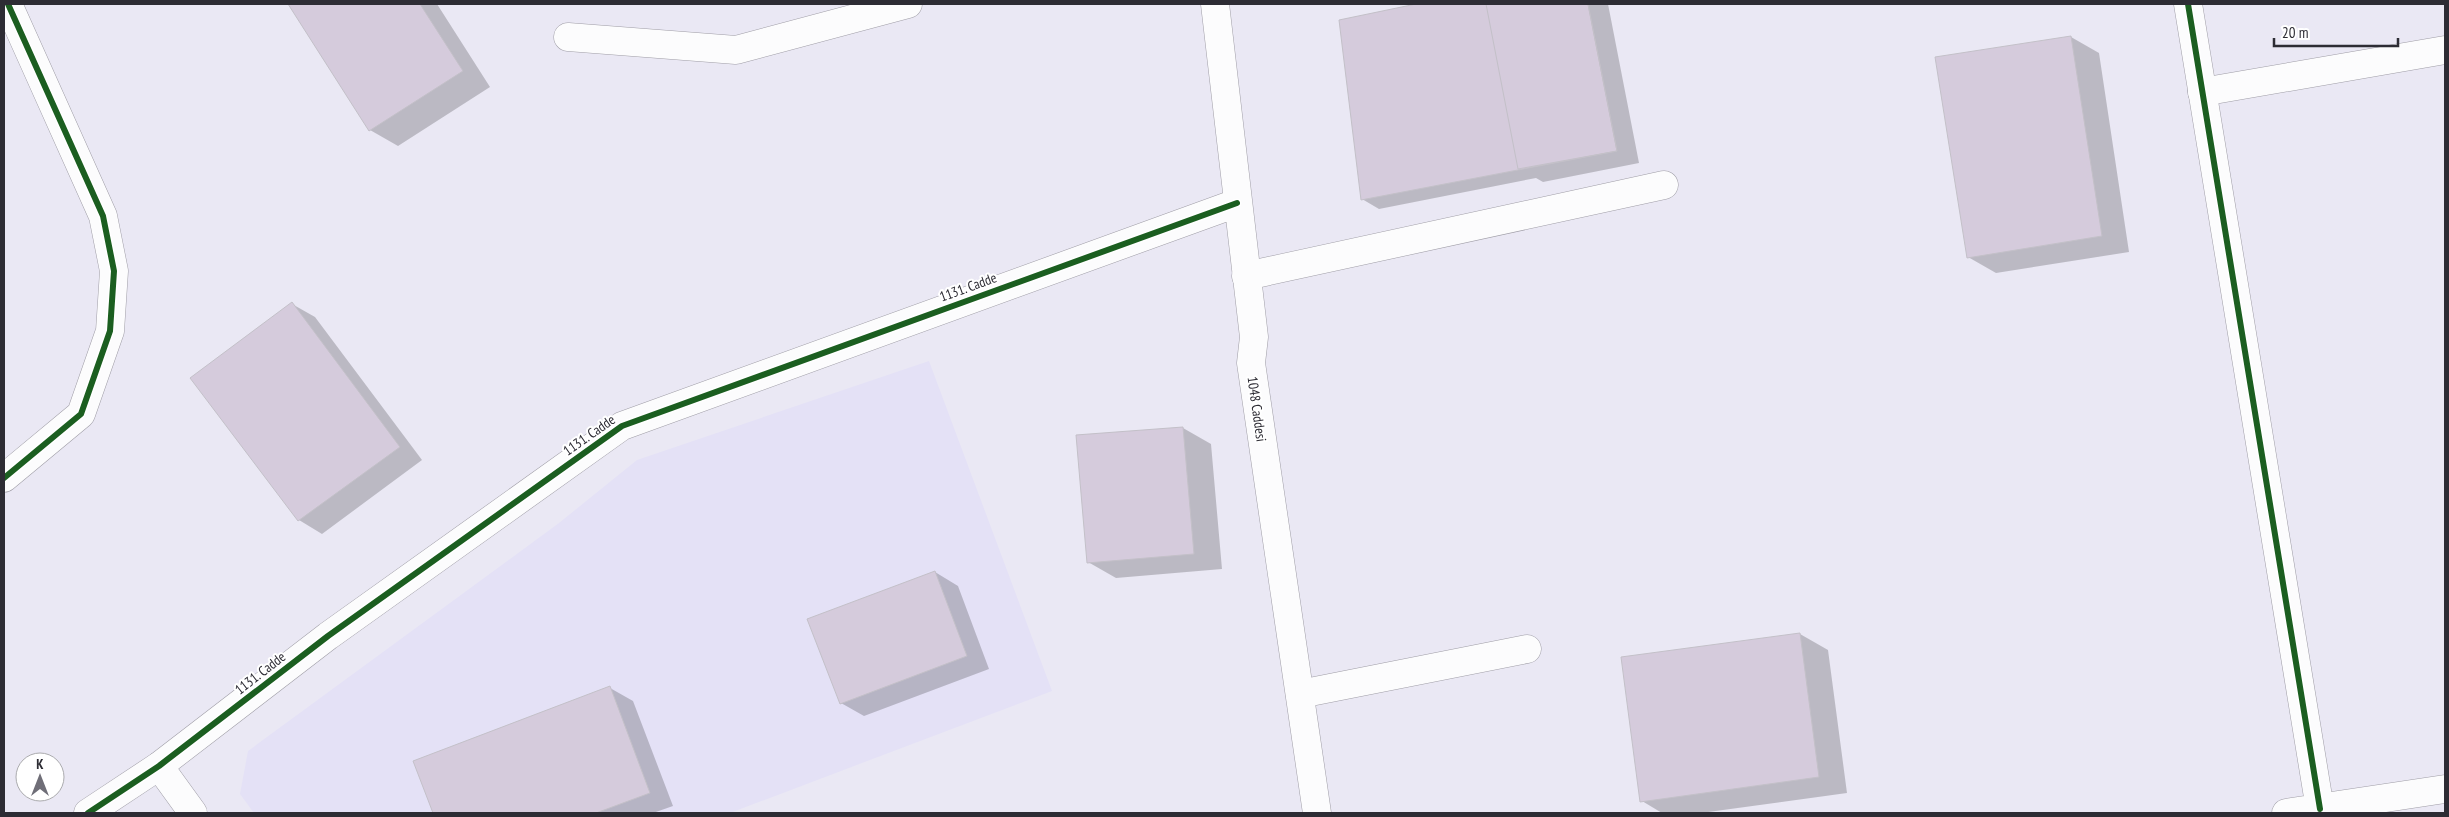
<svg xmlns="http://www.w3.org/2000/svg" width="2449" height="817" font-family="'PT Sans Narrow',sans-serif">
<style>
.built{fill:#e4e1f6}
.shadow{fill:#0003}
.building{fill:#d5cbdc;stroke:#c3c0c8}
.lines{fill:none;stroke-linecap:round;stroke-linejoin:round}
.street-casing{stroke:#9f9da6;stroke-width:29}
.secondary-casing{stroke:#9f9da6;stroke-width:29}
.street{stroke:#fcfcfd;stroke-width:28}
.secondary{stroke:#fcfcfd;stroke-width:28}
.cycleway-casing{stroke:#fff;stroke-width:9}
.cycleway{stroke:#1b5e20;stroke-width:6}
.labels{text-anchor:middle;dominant-baseline:central;stroke-width:4;stroke-linejoin:round;paint-order:stroke}
.street-label{font-size:14px;fill:#2d2c34;stroke:#fff}
</style>
<rect width="100%" height="100%" fill="#eae8f4"/>
<!-- built -->
<path class="built" d="M 929,361 L 1052,691 L 730,813 L 254,813 L 240,794 L 248,751 L 559,523 L 637,460 Z"/>
<!-- shadow -->
<path class="shadow" d="M 290,4 L 437,4 L 490,87 L 398,146 L 370,130 Z
M 1422,4 L 1608,4 L 1639,163 L 1543,182 L 1536,178 L 1379,209 L 1362,199 L 1341,21 Z
M 2071,37 L 2099,53 L 2129,252 L 1996,273 L 1968,257 Z
M 292,304 L 315,317 L 422,460 L 322,534 L 299,520 L 192,378 Z
M 1183,428 L 1211,444 L 1222,569 L 1116,578 L 1088,562 L 1078,436 Z
M 935,572 L 958,586 L 989,669 L 864,716 L 841,703 Z
M 1800,634 L 1828,650 L 1847,793 L 1701,813 L 1662,813 L 1642,801 Z
M 610,688 L 633,701 L 673,806 L 653,813 L 434,813 L 414,762 Z"/>
<!-- building -->
<path class="building" d="M 288,4 L 420,4 L 463,71 L 369,131 Z
M 1416,4 L 1588,4 L 1617,151 L 1361,200 L 1339,20 Z
M 1486,4 L 1588,4 L 1617,151 L 1518,169 Z
M 2071,36 L 2102,236 L 1967,258 L 1935,57 Z
M 292,302 L 400,447 L 298,521 L 190,378 Z
M 1183,427 L 1194,554 L 1087,563 L 1076,435 Z
M 935,571 L 967,656 L 840,704 L 807,619 Z
M 1800,633 L 1819,777 L 1640,802 L 1621,657 Z
M 610,686 L 650,793 L 596,813 L 433,813 L 413,761 Z"/>
<g class="lines">
<defs>
<path id="street" d="M 568,37 L 736,50 L 908,4
M 2202,92 L 2445,50
M 1246,276 L 1664,185
M 4,478 L 81,414 L 110,331 L 114,271 L 103,216 L 8,4
M 1300,694 L 1527,649
M 159,766 L 193,813"/>
<path id="secondary" d="M 1215,4 L 1254,337 L 1251,363 L 1317,813
M 2188,4 L 2320,809
M 88,813 L 159,766 L 328,636 L 622,426 L 1237,203
M 2286,813 L 2445,789"/>
</defs>
<!-- street casing -->
<use href="#street" class="street-casing"/>
<!-- secondary casing -->
<use href="#secondary" class="secondary-casing"/>
<!-- street -->
<use href="#street" class="street"/>
<!-- secondary -->
<use href="#secondary" class="secondary"/>
<defs>
<path id="cycleway" d="M 2188,4 L 2320,809
M 4,478 L 81,414 L 110,331 L 114,271 L 103,216 L 8,4
M 88,813 L 159,766 L 328,636 L 622,426 L 1237,203"/>
</defs>
<!-- cycleway casing -->
<use href="#cycleway" class="cycleway-casing"/>
<!-- cycleway -->
<use href="#cycleway" class="cycleway"/>
</g>
<g class="labels">
<!-- street labels -->
<g class="street-label">
<text transform="translate(968 287) rotate(-20)">1131. Cadde</text>
<text transform="translate(1257 409) rotate(82)">1048 Caddesi</text>
<text transform="translate(589 435) rotate(-35)">1131. Cadde</text>
<text transform="translate(260 673) rotate(-38)">1131. Cadde</text>
</g>
</g>
<!-- border -->
<rect width="2449" height="817" fill="none" stroke="#2d2c34" stroke-width="10"/>
<!-- north arrow -->
<g transform="translate(40 777)"><circle r="24" fill="#ffffff" stroke="#ababae"/>
<path d="M0-4L9 19L0 12L-9 19Z" fill="#6f6e77"/>
<text y="-8" font-size="14" font-weight="bold" text-anchor="middle" fill="#2d2c34">K</text>
</g>
<!-- scale -->
<path d="M2274 38v8h124v-8" fill="none" stroke="#2d2c34" stroke-width="2.5"/>
<text x="2282" y="38" font-size="15" fill="#2d2c34" stroke="#ffffff" stroke-width="4" paint-order="stroke">20 m</text>
</svg>
